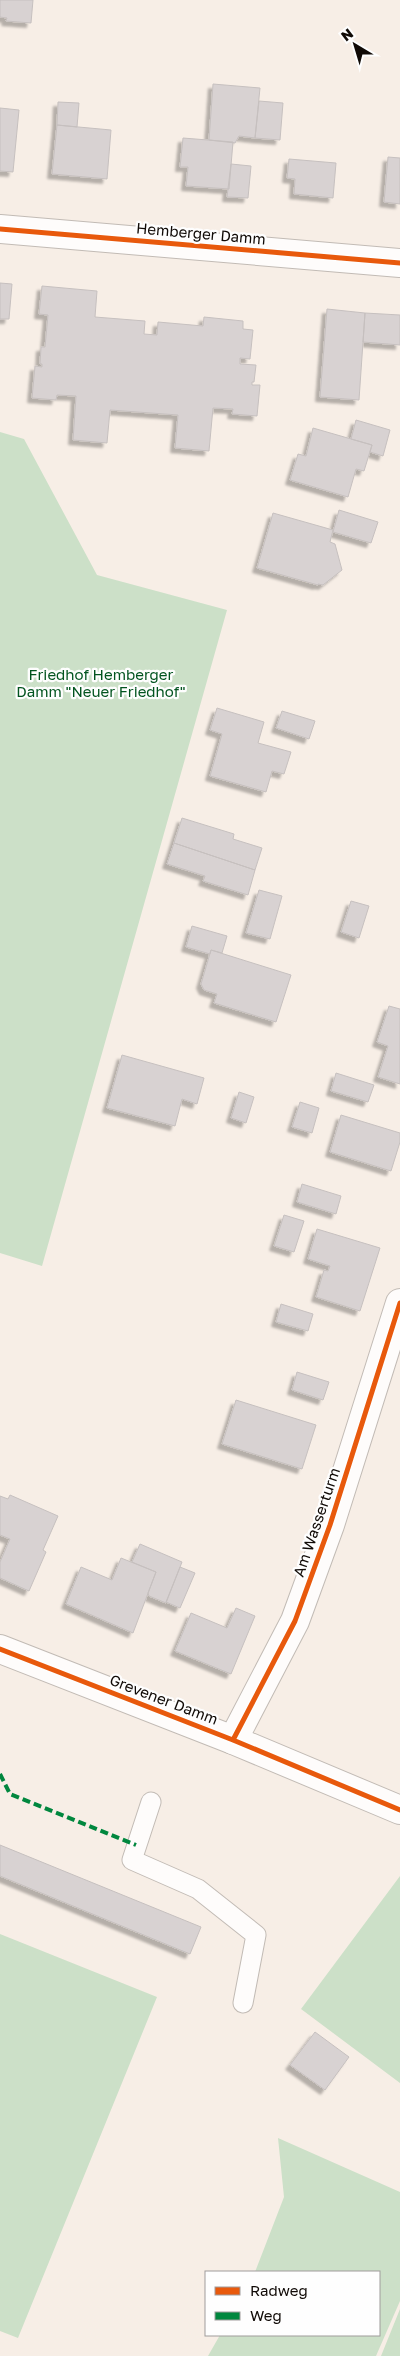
<svg xmlns="http://www.w3.org/2000/svg" width="400" height="2356" font-family="'Golos Text',sans-serif">
<style>
.green{fill:#cce0c8}
.building{fill:#d8d2d2;stroke:#c6c0bf;filter:url(#shadow)}
.lines{fill:none;stroke-linecap:round;stroke-linejoin:round}
.lane-casing{stroke:#c2bbb5;stroke-width:21}
.street-casing{stroke:#c2bbb5;stroke-width:30}
.primary-casing{stroke:#c2bbb5;stroke-width:30}
.lane{stroke:#fefcfb;stroke-width:19}
.street{stroke:#fefcfb;stroke-width:28}
.primary{stroke:#fefcfb;stroke-width:28}
.quiet{stroke:#00873e;stroke-width:4;stroke-dasharray:8 4;stroke-linecap:butt}
.cycleway-casing{stroke:#fefefe;stroke-width:8}
.cycleway{stroke:#e8590c;stroke-width:5}
.labels{text-anchor:middle;dominant-baseline:central;stroke-width:4.5;stroke-linejoin:round;paint-order:stroke}
.street-label{font-size:15px;fill:#100a06;stroke:#fefefe}
.park-label{font-size:15px;fill:#02541f;stroke:#fefefe}
</style>
<defs>
<filter id="shadow"><feDropShadow dx="-4.5" dy="4.5" stdDeviation="1" flood-color="#0004"/></filter>
</defs>
<rect width="100%" height="100%" fill="#f7eee6"/>
<!-- green -->
<path class="green" d="M 0,432 L 24,439 L 97,575 L 227,610 L 42,1266 L 0,1253 Z
M 400,1876 L 400,2083 L 301,2009 Z
M 0,1934 L 157,1997 L 18,2338 L 0,2331 Z
M 278,2138 L 400,2192 L 400,2301 L 376,2356 L 208,2356 L 220,2335 L 379,2335 L 379,2272 L 255,2272 L 284,2197 Z
M 400,2309 L 400,2356 L 381,2356 Z"/>
<!-- building -->
<path class="building" d="M 0,0 L 33,0 L 31,23 L 6,21 L 7,18 L 0,17 Z
M 213,84 L 260,88 L 255,138 L 239,136 L 235,143 L 209,140 Z
M 259,101 L 283,103 L 280,140 L 255,138 Z
M 58,102 L 79,103 L 77,127 L 57,125 Z
M 0,108 L 19,110 L 13,172 L 0,171 Z
M 57,125 L 111,130 L 107,179 L 52,174 Z
M 183,138 L 233,142 L 229,189 L 186,186 L 188,167 L 180,167 Z
M 388,157 L 400,158 L 400,204 L 384,202 Z
M 289,159 L 336,163 L 333,198 L 294,194 L 295,179 L 287,178 Z
M 231,164 L 251,166 L 248,198 L 227,197 Z
M 0,283 L 12,284 L 9,319 L 0,319 Z
M 42,286 L 97,291 L 95,317 L 145,321 L 144,334 L 157,335 L 158,322 L 203,326 L 204,317 L 243,321 L 243,329 L 253,330 L 250,359 L 240,358 L 240,364 L 256,365 L 254,382 L 252,382 L 252,385 L 260,385 L 257,416 L 232,414 L 233,409 L 213,408 L 209,451 L 175,448 L 178,415 L 110,410 L 107,443 L 73,440 L 76,396 L 57,395 L 56,400 L 32,398 L 35,366 L 42,367 L 42,364 L 40,364 L 41,347 L 45,347 L 48,315 L 39,314 Z
M 327,309 L 365,313 L 359,400 L 320,397 Z
M 365,313 L 400,315 L 400,345 L 363,342 Z
M 356,420 L 390,430 L 383,456 L 370,452 L 372,445 L 351,439 Z
M 313,428 L 372,445 L 364,471 L 356,469 L 348,497 L 290,480 L 298,454 L 306,456 Z
M 339,510 L 378,522 L 371,543 L 333,532 Z
M 273,513 L 333,530 L 330,542 L 335,544 L 342,570 L 323,585 L 318,584 L 318,585 L 257,568 Z
M 217,708 L 264,722 L 258,743 L 291,752 L 284,774 L 272,771 L 266,792 L 210,776 L 222,734 L 210,730 Z
M 282,711 L 315,721 L 309,739 L 276,728 Z
M 182,818 L 234,834 L 233,839 L 262,848 L 255,870 L 174,843 Z
M 174,843 L 255,870 L 248,895 L 203,881 L 205,876 L 167,864 Z
M 259,890 L 282,896 L 270,939 L 246,933 Z
M 351,901 L 369,906 L 359,938 L 341,932 Z
M 192,926 L 227,936 L 222,953 L 211,950 L 210,954 L 186,947 Z
M 211,950 L 291,975 L 276,1022 L 214,1003 L 217,994 L 204,990 L 201,984 Z
M 389,1006 L 400,1009 L 400,1084 L 378,1077 L 388,1046 L 377,1042 Z
M 122,1055 L 204,1078 L 197,1104 L 182,1099 L 175,1126 L 107,1108 Z
M 336,1073 L 374,1085 L 368,1102 L 331,1091 Z
M 239,1092 L 254,1097 L 246,1123 L 231,1118 Z
M 300,1102 L 319,1108 L 312,1133 L 292,1127 Z
M 341,1115 L 400,1133 L 400,1142 L 391,1171 L 330,1152 Z
M 302,1184 L 341,1196 L 336,1214 L 297,1202 Z
M 284,1215 L 304,1221 L 294,1252 L 274,1246 Z
M 317,1229 L 380,1248 L 360,1311 L 316,1297 L 324,1270 L 328,1271 L 330,1266 L 308,1259 Z
M 281,1304 L 313,1314 L 308,1331 L 276,1322 Z
M 297,1372 L 329,1382 L 323,1400 L 292,1390 Z
M 236,1400 L 316,1425 L 302,1469 L 222,1444 Z
M 10,1495 L 58,1516 L 43,1550 L 46,1552 L 29,1591 L 0,1578 L 0,1562 L 10,1539 L 0,1535 L 0,1496 L 8,1499 Z
M 140,1544 L 182,1562 L 166,1603 L 149,1596 L 148,1593 L 156,1572 L 132,1562 Z
M 121,1558 L 156,1572 L 133,1633 L 66,1604 L 81,1567 L 112,1580 Z
M 180,1567 L 195,1573 L 180,1608 L 166,1602 Z
M 236,1608 L 255,1616 L 231,1674 L 175,1651 L 191,1613 L 227,1628 Z
M 0,1845 L 201,1927 L 190,1954 L 0,1876 Z
M 315,2032 L 349,2057 L 325,2090 L 290,2065 Z"/>
<g class="lines">
<defs>
<path id="lane" d="M 151,1802 L 132,1860 L 198,1889 L 256,1935 L 243,2003"/>
<path id="street" d="M 0,229 L 400,263
M 233,1740 L 295,1621 L 330,1525 L 400,1303"/>
<path id="primary" d="M 0,1649 L 233,1740 L 400,1810"/>
</defs>
<!-- lane casing -->
<use href="#lane" class="lane-casing"/>
<!-- street casing -->
<use href="#street" class="street-casing"/>
<!-- primary casing -->
<use href="#primary" class="primary-casing"/>
<!-- lane -->
<use href="#lane" class="lane"/>
<!-- street -->
<use href="#street" class="street"/>
<!-- primary -->
<use href="#primary" class="primary"/>
<!-- quiet -->
<path class="quiet" d="M 0,1774 L 10,1794 L 136,1845"/>
<defs>
<path id="cycleway" d="M 0,229 L 400,263
M 0,1649 L 233,1740 L 400,1810
M 233,1740 L 295,1621 L 330,1525 L 400,1303"/>
</defs>
<!-- cycleway casing -->
<use href="#cycleway" class="cycleway-casing"/>
<!-- cycleway -->
<use href="#cycleway" class="cycleway"/>
</g>
<g class="labels">
<!-- street labels -->
<g class="street-label">
<text transform="translate(201 233) rotate(5)">Hemberger Damm</text>
<text transform="translate(316 1522) rotate(-71)">Am Wasserturm</text>
<text transform="translate(164 1699) rotate(21)">Grevener Damm</text>
</g>
<!-- park labels -->
<g class="park-label">
<text x="101" y="674">Friedhof Hemberger<tspan x="101" dy="17">Damm "Neuer Friedhof"</tspan></text>
</g>
</g>
<!-- legend -->
<rect x="205" y="2271" width="175" height="65" fill="#fefefe" stroke="#9f9c9b"/>
<rect x="215" y="2287" width="25" height="8" fill="#e8590c" stroke="#9f9c9b"/>
<text x="250" y="2296" font-size="15" fill="#100a06">Radweg</text>
<rect x="215" y="2312" width="25" height="8" fill="#00873e" stroke="#9f9c9b"/>
<text x="250" y="2321" font-size="15" fill="#100a06">Weg</text>
<!-- north arrow -->
<g transform="translate(355 45) rotate(322)" stroke="#fefefe" stroke-width="4" paint-order="stroke">
<path d="M0-4L9 19L0 12L-9 19Z" fill="#100a06"/>
<text y="-8" font-size="14" font-weight="bold" text-anchor="middle" fill="#100a06">N</text>
</g>
</svg>
